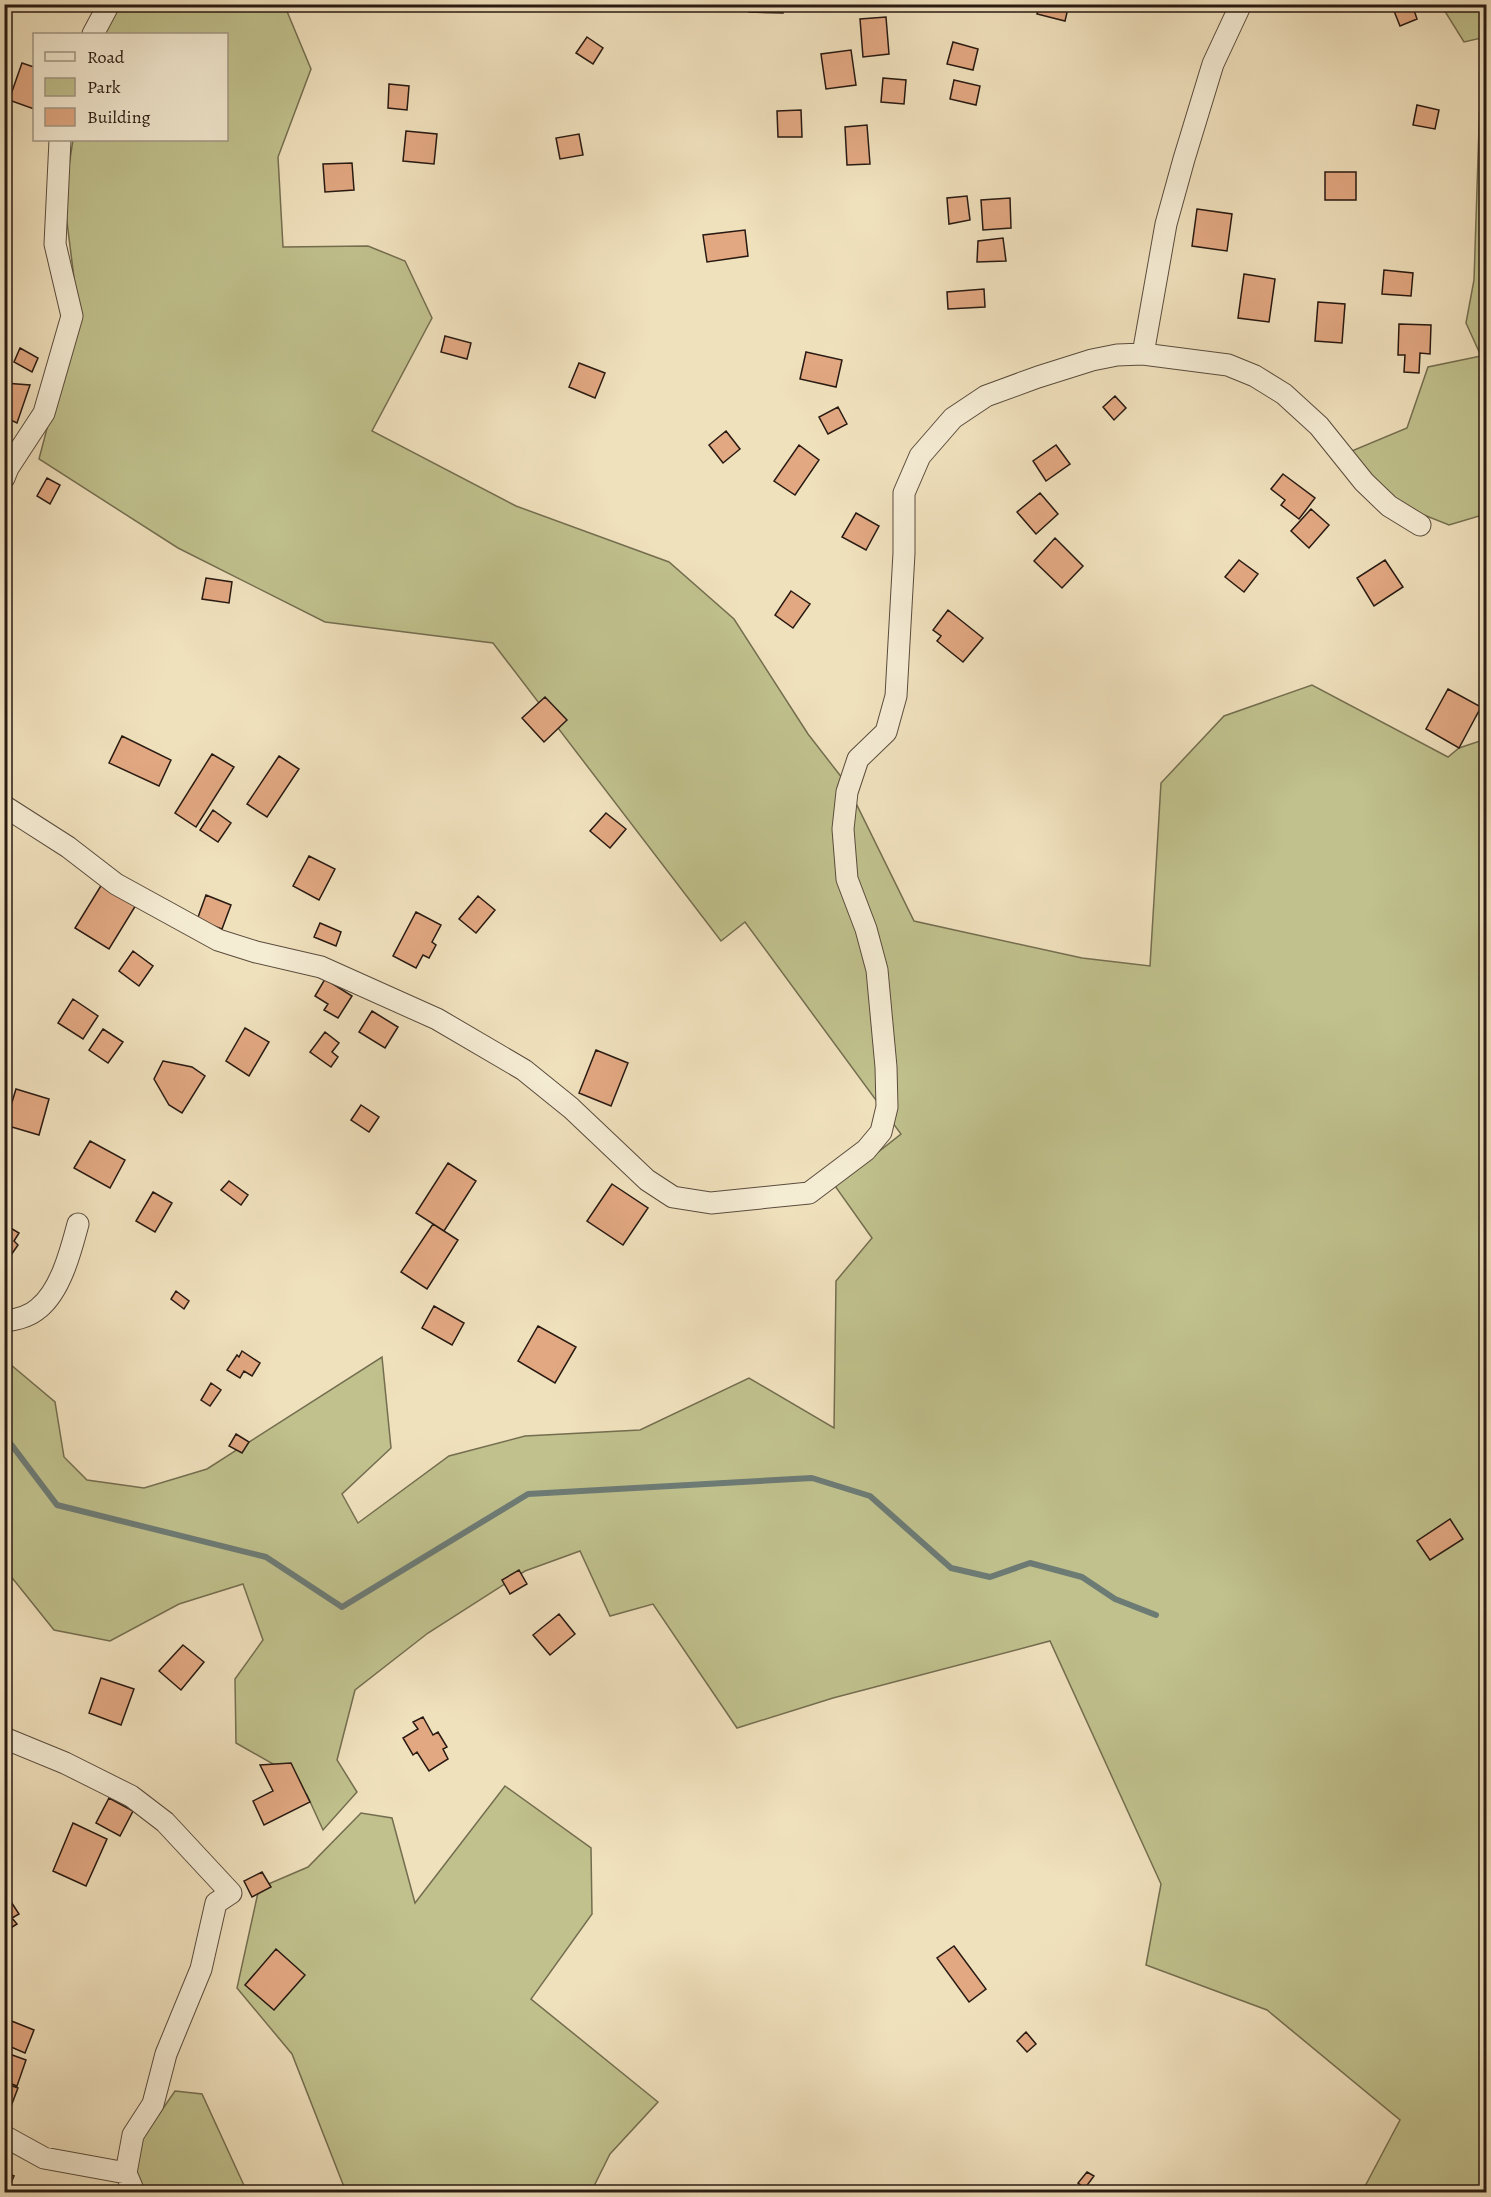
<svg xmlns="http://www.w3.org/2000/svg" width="1491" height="2197" font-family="Alegreya,serif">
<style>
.green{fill:#c0c18d;stroke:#746e50;stroke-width:1.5}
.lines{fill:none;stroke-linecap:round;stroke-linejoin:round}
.stream{stroke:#6d7b75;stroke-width:6}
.building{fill:#e2a882;stroke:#281a12;stroke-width:1.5}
.minor-casing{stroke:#5a4c3d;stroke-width:23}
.minor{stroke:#f5ecd4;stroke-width:21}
</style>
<rect width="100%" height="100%" fill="#f0e1bd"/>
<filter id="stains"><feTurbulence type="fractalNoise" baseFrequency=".00333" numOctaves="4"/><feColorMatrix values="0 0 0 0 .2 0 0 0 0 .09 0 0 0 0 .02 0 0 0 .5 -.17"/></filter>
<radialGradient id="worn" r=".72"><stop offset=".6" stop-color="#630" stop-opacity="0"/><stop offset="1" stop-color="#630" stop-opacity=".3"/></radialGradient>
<!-- green -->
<path class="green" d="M 114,5 L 279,5 L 286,9 L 311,69 L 278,157 L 283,247 L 368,246 L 405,261 L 432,318 L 372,431 L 516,506 L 669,562 L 734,619 L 808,734 L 846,783 L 914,921 L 1082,958 L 1150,966 L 1161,783 L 1224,716 L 1312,685 L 1448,757 L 1459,748 L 1486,739 L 1486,2192 L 1362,2192 L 1400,2120 L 1267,2010 L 1146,1965 L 1161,1884 L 1050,1641 L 833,1698 L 737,1728 L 653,1604 L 610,1616 L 580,1551 L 525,1571 L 428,1633 L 355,1690 L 337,1760 L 357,1792 L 323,1830 L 307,1795 L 289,1773 L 236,1743 L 235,1679 L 263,1640 L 243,1584 L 179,1604 L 110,1641 L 54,1630 L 5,1569 L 4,1359 L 55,1402 L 64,1457 L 87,1480 L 144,1488 L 207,1469 L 382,1357 L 391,1448 L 342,1494 L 358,1523 L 449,1456 L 525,1436 L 640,1430 L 749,1378 L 834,1428 L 836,1281 L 872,1238 L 835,1186 L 901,1134 L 745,922 L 721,941 L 493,643 L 325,622 L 178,548 L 39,459 L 78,310 L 64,198 L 73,140 L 226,140 L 226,34 L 101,34 Z
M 1441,5 L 1486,5 L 1486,37 L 1464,42 Z
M 1486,66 L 1486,514 L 1449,525 L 1394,503 L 1347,453 L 1407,428 L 1428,367 L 1481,356 L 1466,323 L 1474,280 L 1481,67 Z
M 505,1786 L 591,1848 L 592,1914 L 531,1999 L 658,2102 L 610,2154 L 591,2192 L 346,2192 L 292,2054 L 237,1988 L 259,1888 L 308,1867 L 361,1813 L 392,1818 L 415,1903 Z
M 175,2091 L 202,2094 L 247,2192 L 141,2192 L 128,2159 Z"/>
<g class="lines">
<!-- stream -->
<path class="stream" d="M 4,1435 L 57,1505 L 266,1557 L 342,1607 L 528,1494 L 812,1478 L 870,1496 L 951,1568 L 990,1577 L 1030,1563 L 1082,1577 L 1115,1599 L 1156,1615"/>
</g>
<!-- building -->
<path class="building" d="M 750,4 L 783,4 L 783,13 L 749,12 Z
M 1039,4 L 1069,4 L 1065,21 L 1037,14 Z
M 1412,4 L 1417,19 L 1400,26 L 1394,11 Z
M 886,17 L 889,54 L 863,57 L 860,19 Z
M 587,37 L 603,48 L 593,64 L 576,53 Z
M 953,42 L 978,49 L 973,70 L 947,64 Z
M 851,50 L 856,85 L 826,89 L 821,54 Z
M 22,63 L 34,67 L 34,109 L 9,100 Z
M 883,78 L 906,80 L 904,104 L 881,102 Z
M 954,80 L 980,86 L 976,105 L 950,99 Z
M 389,84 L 409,86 L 407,110 L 388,108 Z
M 1417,105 L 1439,110 L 1435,129 L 1413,125 Z
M 801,110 L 802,137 L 778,137 L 777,111 Z
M 867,125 L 870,164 L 847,165 L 845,127 Z
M 406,131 L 437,134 L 434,164 L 403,161 Z
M 579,134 L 583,155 L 560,159 L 556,138 Z
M 352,163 L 354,190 L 325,192 L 323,164 Z
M 1325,172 L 1356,172 L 1356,200 L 1325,200 Z
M 967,196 L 970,220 L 949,224 L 947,198 Z
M 1010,198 L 1011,228 L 983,230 L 981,200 Z
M 1197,209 L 1232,214 L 1227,251 L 1192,246 Z
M 745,230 L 748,256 L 707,262 L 703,235 Z
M 1003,238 L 1006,261 L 977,262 L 978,241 Z
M 1384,270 L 1413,273 L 1411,296 L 1382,294 Z
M 1244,274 L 1275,279 L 1269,322 L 1238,318 Z
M 984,289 L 985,307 L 948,309 L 947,292 Z
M 1318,302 L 1345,304 L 1342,343 L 1315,341 Z
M 1399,324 L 1431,325 L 1430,354 L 1420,353 L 1419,373 L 1404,372 L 1405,355 L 1398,355 Z
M 445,336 L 471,343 L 467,359 L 441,352 Z
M 20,348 L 38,358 L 32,372 L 14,362 Z
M 806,352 L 842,360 L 836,387 L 800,379 Z
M 579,363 L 605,373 L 595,398 L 569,387 Z
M 4,383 L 30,385 L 17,423 L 4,417 Z
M 1115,396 L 1126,408 L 1114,420 L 1103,407 Z
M 838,407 L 847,424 L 828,434 L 819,417 Z
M 726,431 L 740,449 L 723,463 L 709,445 Z
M 799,445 L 819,460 L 795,495 L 774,481 Z
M 1056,445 L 1070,464 L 1046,481 L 1033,461 Z
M 1283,474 L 1315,498 L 1299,519 L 1281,505 L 1285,500 L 1271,489 Z
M 47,478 L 60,485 L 50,504 L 37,496 Z
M 1040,493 L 1058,514 L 1036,534 L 1017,512 Z
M 1311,509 L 1329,525 L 1309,548 L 1291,531 Z
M 856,513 L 879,526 L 866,550 L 842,537 Z
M 1055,538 L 1083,566 L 1062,588 L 1034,561 Z
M 1239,560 L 1258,574 L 1244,592 L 1225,577 Z
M 1385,560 L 1403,587 L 1374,606 L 1357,578 Z
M 206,578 L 232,582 L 229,603 L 202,599 Z
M 791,591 L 810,604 L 793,628 L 775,615 Z
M 948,610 L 983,638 L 963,662 L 937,641 L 941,636 L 933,630 Z
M 1448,689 L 1481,707 L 1459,748 L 1426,729 Z
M 545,697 L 567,720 L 544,742 L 522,718 Z
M 122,736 L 171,760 L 159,786 L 109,763 Z
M 212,754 L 234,767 L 196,827 L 175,813 Z
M 279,756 L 299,769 L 267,817 L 247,804 Z
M 213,810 L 231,823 L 218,842 L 200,830 Z
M 606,813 L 626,829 L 610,848 L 590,831 Z
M 309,856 L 335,869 L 319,900 L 293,886 Z
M 102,884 L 136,905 L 109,949 L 75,928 Z
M 206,895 L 231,905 L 222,929 L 197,920 Z
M 478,896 L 495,910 L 476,933 L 459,919 Z
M 416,912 L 441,925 L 432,942 L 436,945 L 429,958 L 423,955 L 416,968 L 393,956 Z
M 320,923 L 341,932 L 336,946 L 314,937 Z
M 133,951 L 153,966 L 139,986 L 119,971 Z
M 325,979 L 352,996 L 338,1018 L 324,1010 L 328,1004 L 315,996 Z
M 73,999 L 98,1016 L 83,1039 L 58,1023 Z
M 372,1011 L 398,1027 L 385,1048 L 359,1032 Z
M 245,1028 L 269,1042 L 249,1076 L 226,1061 Z
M 103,1029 L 123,1042 L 108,1063 L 89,1050 Z
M 325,1032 L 339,1043 L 332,1052 L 338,1057 L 331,1067 L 310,1052 Z
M 596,1050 L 628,1063 L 611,1106 L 579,1093 Z
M 163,1061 L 192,1067 L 205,1076 L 182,1113 L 169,1105 L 154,1079 Z
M 16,1089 L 49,1099 L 39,1135 L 5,1125 Z
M 361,1105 L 379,1117 L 369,1132 L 351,1120 Z
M 90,1141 L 125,1160 L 110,1188 L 74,1168 Z
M 448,1163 L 476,1181 L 444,1231 L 416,1213 Z
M 229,1181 L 248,1195 L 241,1205 L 221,1190 Z
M 612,1184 L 648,1208 L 623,1245 L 587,1221 Z
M 153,1192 L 172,1203 L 155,1232 L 136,1221 Z
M 4,1224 L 19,1233 L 14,1241 L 18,1245 L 4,1265 Z
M 433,1224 L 458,1240 L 427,1289 L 401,1272 Z
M 176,1291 L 189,1301 L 184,1309 L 171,1299 Z
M 434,1306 L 464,1323 L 452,1345 L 422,1328 Z
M 538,1326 L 576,1347 L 555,1383 L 518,1361 Z
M 242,1351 L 260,1363 L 252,1376 L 244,1371 L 240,1378 L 227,1370 L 237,1355 L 239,1357 Z
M 211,1383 L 221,1390 L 210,1406 L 201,1400 Z
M 236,1434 L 249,1442 L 242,1453 L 229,1446 Z
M 1450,1519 L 1463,1539 L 1430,1560 L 1417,1541 Z
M 519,1570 L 527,1584 L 510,1594 L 502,1580 Z
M 559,1614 L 575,1634 L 550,1655 L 533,1635 Z
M 183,1645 L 204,1662 L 181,1690 L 159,1671 Z
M 101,1678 L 134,1689 L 121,1725 L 89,1713 Z
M 423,1717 L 433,1735 L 438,1732 L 447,1747 L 443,1749 L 448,1759 L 429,1771 L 417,1752 L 413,1755 L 403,1738 L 418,1729 L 413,1722 Z
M 291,1763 L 310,1802 L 264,1825 L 253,1801 L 273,1791 L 260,1765 Z
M 109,1798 L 133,1811 L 120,1836 L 96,1823 Z
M 73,1823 L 107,1839 L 86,1886 L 53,1871 Z
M 262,1872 L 271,1887 L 252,1897 L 244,1881 Z
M 4,1891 L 19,1914 L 12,1918 L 17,1924 L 6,1931 L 4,1928 Z
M 954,1946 L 986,1989 L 969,2002 L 937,1958 Z
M 276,1949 L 305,1975 L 274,2010 L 245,1985 Z
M 4,2018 L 34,2030 L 25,2053 L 4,2044 Z
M 1026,2032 L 1036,2044 L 1027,2052 L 1017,2041 Z
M 4,2052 L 26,2060 L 17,2086 L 4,2081 Z
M 4,2083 L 18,2088 L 8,2114 L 4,2113 Z
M 4,2172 L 14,2176 L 7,2192 L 4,2192 Z
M 1087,2172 L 1094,2176 L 1085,2188 L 1078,2183 Z"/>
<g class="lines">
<defs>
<path id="minor" d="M 93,34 L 109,4
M 1143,354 L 1166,224 L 1184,159 L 1213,64 L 1241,4
M 4,478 L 8,468 L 44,413 L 72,316 L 55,244 L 60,140
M 4,806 L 68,847 L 116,884 L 218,940 L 256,952 L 321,967 L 437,1019 L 524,1070 L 571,1108 L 647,1180 L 673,1197 L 711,1203 L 809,1193 L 866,1150 L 881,1132 L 887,1107 L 886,1067 L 877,970 L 866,929 L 847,879 L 843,829 L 847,792 L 858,759 L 886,732 L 896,696 L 904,553 L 904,493 L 920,456 L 953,418 L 986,396 L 1038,377 L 1092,360 L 1117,355 L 1143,354 L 1228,365 L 1255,376 L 1284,394 L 1319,426 L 1364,482 L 1389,506 L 1420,525
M 4,1321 C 16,1320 30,1316 39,1308 C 61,1290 71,1250 78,1224
M 4,1738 L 65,1763 L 131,1796 L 165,1822 L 231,1893 L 216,1903 L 201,1969 L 166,2054 L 153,2104 L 133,2135 L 126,2173
M 4,2136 L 44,2158 L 126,2173 L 134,2192"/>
</defs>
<!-- minor casing -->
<use href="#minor" class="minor-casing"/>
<!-- minor -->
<use href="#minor" class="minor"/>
</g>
<!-- margin -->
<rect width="1491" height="2197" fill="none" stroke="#f0e1bd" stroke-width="24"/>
<rect x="6" y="6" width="1479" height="2185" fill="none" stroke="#281a12" stroke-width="3"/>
<rect x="12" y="12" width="1467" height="2173" fill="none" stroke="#281a12" stroke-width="1.5"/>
<!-- legend -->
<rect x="33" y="33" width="195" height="108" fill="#f5ecd4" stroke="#a39886" stroke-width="1.5"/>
<rect x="45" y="52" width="30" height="9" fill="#f5ecd4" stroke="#a39886" stroke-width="1.5"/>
<text x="87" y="63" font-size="18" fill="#281a12">Road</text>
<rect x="45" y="78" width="30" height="18" fill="#c0c18d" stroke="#a39886" stroke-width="1.5"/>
<text x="87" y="93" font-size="18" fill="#281a12">Park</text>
<rect x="45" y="108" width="30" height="18" fill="#e2a882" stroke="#a39886" stroke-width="1.5"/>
<text x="87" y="123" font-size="18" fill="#281a12">Building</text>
<rect width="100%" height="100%" filter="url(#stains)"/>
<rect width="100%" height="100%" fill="url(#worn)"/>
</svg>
